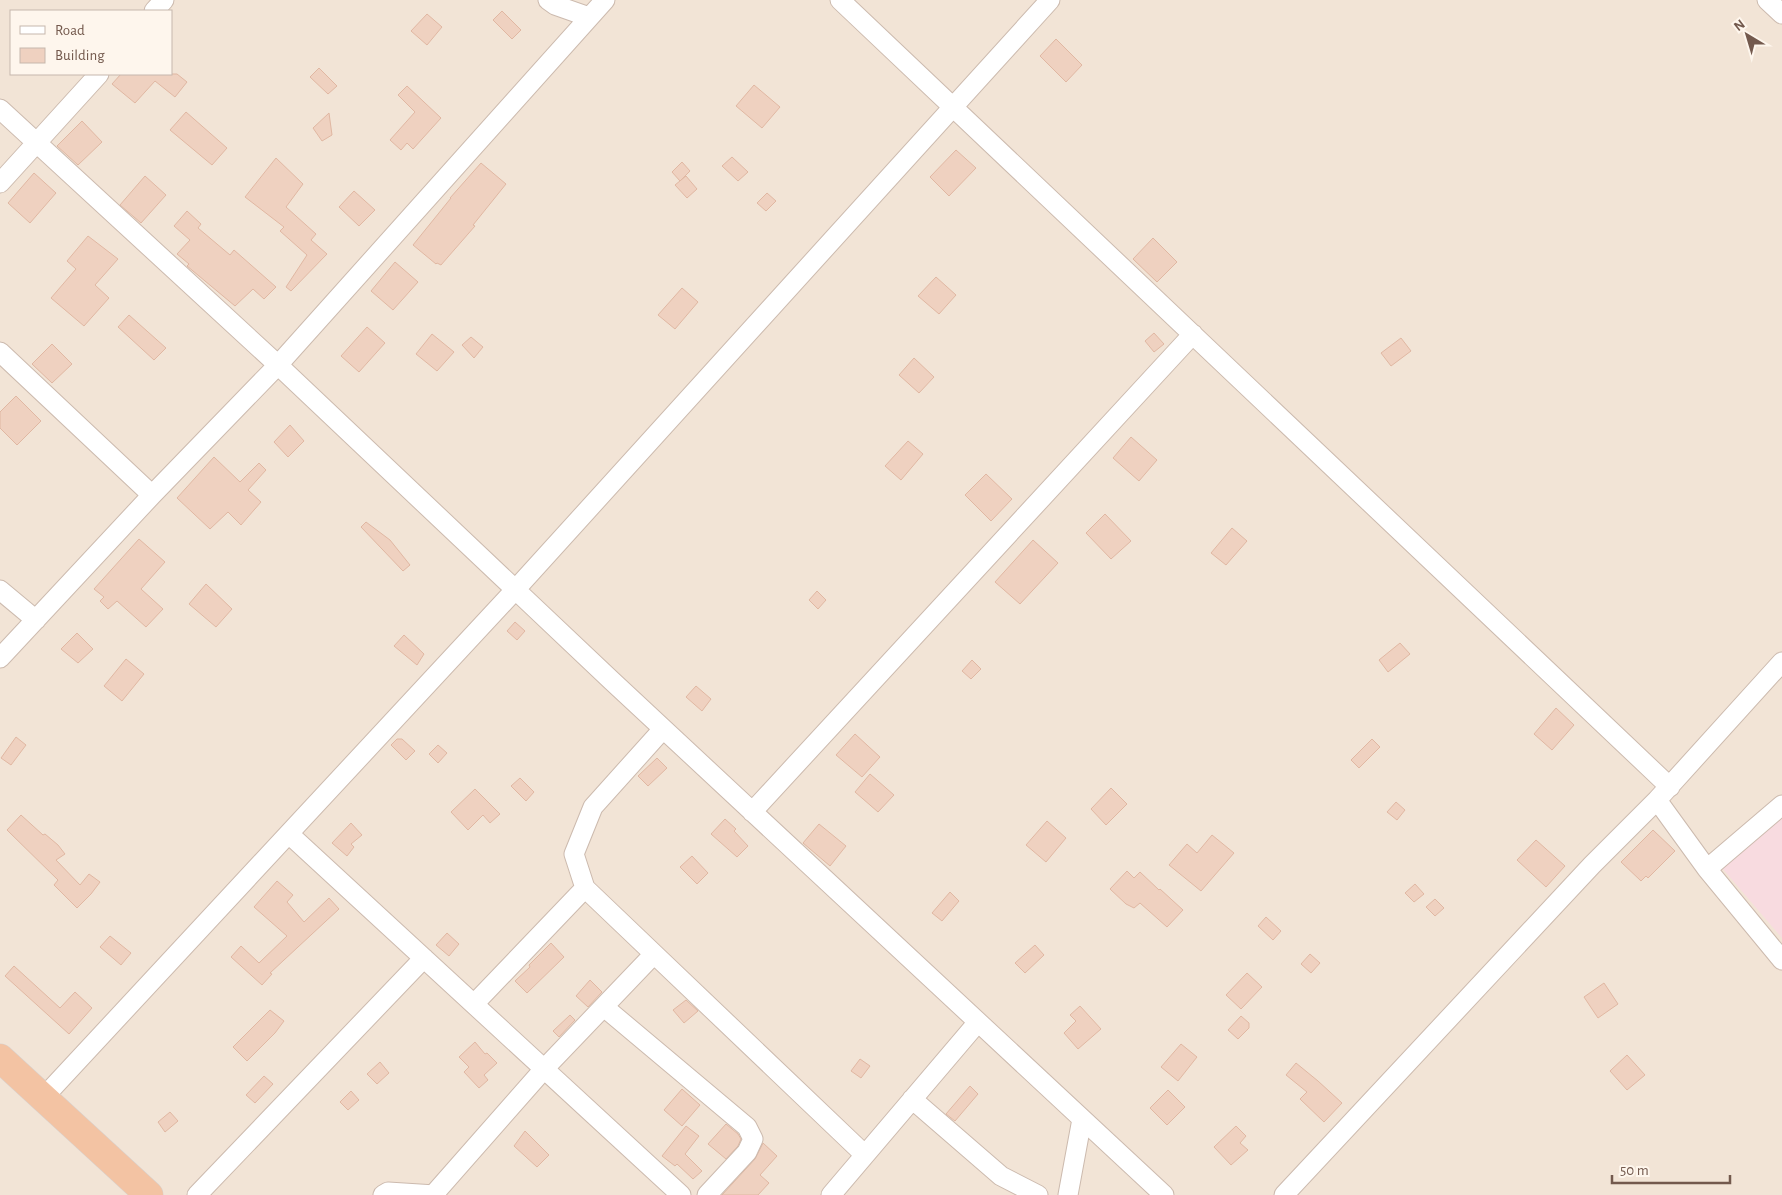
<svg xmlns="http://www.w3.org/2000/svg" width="1782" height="1195" font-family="'Alegreya Sans',sans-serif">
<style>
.residential{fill:#f2e4d6;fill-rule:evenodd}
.medical{fill:#f8dbe0}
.building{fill:#efd1c0;stroke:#e0b7a2}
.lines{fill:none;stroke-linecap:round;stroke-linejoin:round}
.minor-casing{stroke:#ccbaae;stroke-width:21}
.trunk-casing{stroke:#d8d1cd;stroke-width:29}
.minor{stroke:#fff;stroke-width:19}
.trunk{stroke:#f3c3a3;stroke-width:28}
</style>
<rect width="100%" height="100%" fill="#fbf2e7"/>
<!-- residential -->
<path class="residential" d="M 0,0 L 1782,0 L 1782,1195 L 0,1195 ZM 11,11 L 171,11 L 171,74 L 11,74 Z"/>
<!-- medical -->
<path class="medical" d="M 1782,816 L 1782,938 L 1722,868 Z"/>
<!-- building -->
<path class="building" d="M 502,11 L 521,30 L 512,39 L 493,20 Z
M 427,14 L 442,27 L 427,45 L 411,31 Z
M 1056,39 L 1082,65 L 1066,82 L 1040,56 Z
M 319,68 L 337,86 L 328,94 L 310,77 Z
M 121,74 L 177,74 L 187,82 L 175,97 L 155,81 L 135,103 L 112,84 Z
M 754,85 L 780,107 L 762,128 L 736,106 Z
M 407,86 L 441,118 L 413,149 L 407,143 L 401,150 L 390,140 L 415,112 L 398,95 Z
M 186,112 L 227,148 L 212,165 L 170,130 Z
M 329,113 L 332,135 L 322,141 L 313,128 Z
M 82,121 L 102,142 L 78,165 L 57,146 Z
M 956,150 L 976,168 L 949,196 L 930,177 Z
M 732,157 L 748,172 L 738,181 L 722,166 Z
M 276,158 L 303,184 L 286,207 L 316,234 L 311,240 L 327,254 L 291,291 L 286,287 L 307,255 L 280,231 L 284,227 L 245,197 Z
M 682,162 L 690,171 L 680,181 L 672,172 Z
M 481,163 L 506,184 L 473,225 L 475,226 L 441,265 L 437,263 L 436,264 L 413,245 L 451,198 L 450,198 Z
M 34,173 L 56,193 L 30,223 L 8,203 Z
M 145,176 L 166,195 L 141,223 L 120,205 Z
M 686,176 L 697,189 L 687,198 L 675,185 Z
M 354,191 L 375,210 L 359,226 L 339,207 Z
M 767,193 L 776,201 L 766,211 L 757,203 Z
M 187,211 L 201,224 L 198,228 L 230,255 L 234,250 L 276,287 L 264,299 L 253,289 L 235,306 L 187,266 L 189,264 L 177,254 L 190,240 L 174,226 Z
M 88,236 L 118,259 L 95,285 L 109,298 L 84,326 L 51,298 L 76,269 L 67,261 Z
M 1153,238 L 1177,262 L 1157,282 L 1133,259 Z
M 395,262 L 418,282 L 393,310 L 371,291 Z
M 936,277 L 956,295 L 939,314 L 918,296 Z
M 682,288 L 698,302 L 675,329 L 658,315 Z
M 129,315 L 166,348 L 154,360 L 118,327 Z
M 367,327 L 385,343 L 359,372 L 341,356 Z
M 1154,333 L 1164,344 L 1154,352 L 1145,341 Z
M 432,334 L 454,352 L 437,371 L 416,354 Z
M 471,337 L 483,347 L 474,358 L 462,345 Z
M 1401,338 L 1411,351 L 1391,366 L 1381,353 Z
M 52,344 L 72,364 L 52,383 L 32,364 Z
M 914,358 L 934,377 L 919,393 L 899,375 Z
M 16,396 L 41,421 L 17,445 L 0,428 L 0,412 Z
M 290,425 L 304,441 L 288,457 L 274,442 Z
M 1131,437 L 1157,460 L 1139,481 L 1113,458 Z
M 908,441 L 923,454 L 901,480 L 885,466 Z
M 214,457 L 240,482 L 259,463 L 266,470 L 248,490 L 261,502 L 241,525 L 228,512 L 210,529 L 177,498 Z
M 986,474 L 1012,499 L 991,521 L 965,495 Z
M 1105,514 L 1131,541 L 1111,559 L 1086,533 Z
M 366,522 L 390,540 L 410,565 L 403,571 L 361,527 Z
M 1232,528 L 1247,541 L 1226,565 L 1211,553 Z
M 139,539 L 165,562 L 141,589 L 163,609 L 146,627 L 117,601 L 108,609 L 100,601 L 104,597 L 94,589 Z
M 1033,540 L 1058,563 L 1020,604 L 995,582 Z
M 206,584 L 232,609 L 216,627 L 189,604 Z
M 817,591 L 826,600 L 818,609 L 809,600 Z
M 515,622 L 525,631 L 517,640 L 507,631 Z
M 77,633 L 93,649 L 78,663 L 61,649 Z
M 404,635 L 424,654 L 417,665 L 394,646 Z
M 1400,643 L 1410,654 L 1388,672 L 1379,660 Z
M 126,659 L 144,674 L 122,701 L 104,686 Z
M 972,660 L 981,669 L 971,679 L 962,671 Z
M 696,686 L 711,699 L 702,711 L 686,697 Z
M 1556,708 L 1574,725 L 1552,750 L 1534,734 Z
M 855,734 L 880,757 L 862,777 L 836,755 Z
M 16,737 L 26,745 L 11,765 L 1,758 Z
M 397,739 L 402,739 L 415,751 L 406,760 L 391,745 Z
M 1372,739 L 1380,747 L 1359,768 L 1351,760 Z
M 438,745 L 447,753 L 438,763 L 429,754 Z
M 657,758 L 667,768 L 648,786 L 638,776 Z
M 870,774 L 894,795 L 878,812 L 855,792 Z
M 520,778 L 534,792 L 526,801 L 511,786 Z
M 1111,788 L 1127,804 L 1106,825 L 1091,809 Z
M 475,789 L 500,814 L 490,823 L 483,815 L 468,830 L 451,812 Z
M 1396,802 L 1405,810 L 1397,820 L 1387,812 Z
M 21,815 L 43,835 L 45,834 L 58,845 L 65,854 L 56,860 L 80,885 L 89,874 L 100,882 L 91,894 L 77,908 L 54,885 L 58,880 L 7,830 Z
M 725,819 L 736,829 L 734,831 L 748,846 L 737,857 L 711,834 Z
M 1047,821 L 1066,838 L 1046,862 L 1026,845 Z
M 351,823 L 362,835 L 351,844 L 354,847 L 347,856 L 332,843 Z
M 819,824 L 846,846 L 830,866 L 803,843 Z
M 1653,830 L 1675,851 L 1648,878 L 1646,876 L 1641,881 L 1621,862 Z
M 1212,835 L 1234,853 L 1201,891 L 1169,865 L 1187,844 L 1197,853 Z
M 1536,840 L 1565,866 L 1546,887 L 1517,860 Z
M 692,856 L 708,873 L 697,884 L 680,867 Z
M 1127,871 L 1134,878 L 1140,872 L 1159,890 L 1160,889 L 1183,910 L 1167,927 L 1140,903 L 1134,908 L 1126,904 L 1110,889 Z
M 277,881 L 293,895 L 287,902 L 304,922 L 329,898 L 339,909 L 270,973 L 272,974 L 262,985 L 231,957 L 241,946 L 259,963 L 287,936 L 254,907 Z
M 1415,884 L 1424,894 L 1414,902 L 1405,893 Z
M 950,892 L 959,901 L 942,921 L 932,913 Z
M 1435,899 L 1444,908 L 1435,916 L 1426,907 Z
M 1266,917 L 1281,931 L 1273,940 L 1258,926 Z
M 447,933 L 459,944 L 449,956 L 436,945 Z
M 110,936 L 131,953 L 121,965 L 100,947 Z
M 551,943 L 564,957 L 527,993 L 515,981 L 530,967 L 529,965 Z
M 1035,945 L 1044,955 L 1025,973 L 1015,963 Z
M 1310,954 L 1320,963 L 1311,973 L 1301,964 Z
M 14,966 L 60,1008 L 75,992 L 92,1008 L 69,1034 L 5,976 Z
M 1247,973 L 1262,987 L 1241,1009 L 1226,995 Z
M 590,980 L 602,992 L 588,1007 L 576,996 Z
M 1604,983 L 1618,1004 L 1598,1018 L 1584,997 Z
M 686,1000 L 698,1011 L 684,1023 L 673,1010 Z
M 1080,1006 L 1101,1029 L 1078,1049 L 1064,1033 L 1076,1021 L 1070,1015 Z
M 270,1010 L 284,1021 L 275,1033 L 247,1061 L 233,1047 Z
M 570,1015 L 575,1020 L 559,1037 L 553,1031 Z
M 1241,1016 L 1249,1023 L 1249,1028 L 1238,1039 L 1228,1030 Z
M 475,1042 L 485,1054 L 487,1053 L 497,1063 L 484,1075 L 488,1080 L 479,1088 L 464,1072 L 469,1067 L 459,1057 Z
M 1181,1044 L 1197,1057 L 1178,1081 L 1161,1067 Z
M 1627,1055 L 1645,1075 L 1627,1090 L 1610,1071 Z
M 860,1059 L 870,1066 L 861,1078 L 851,1071 Z
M 380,1062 L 389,1073 L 377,1084 L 367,1074 Z
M 1296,1063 L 1318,1081 L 1342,1103 L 1324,1122 L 1300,1099 L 1307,1092 L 1286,1075 Z
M 264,1076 L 273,1084 L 255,1103 L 246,1095 Z
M 970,1086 L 978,1094 L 955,1121 L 946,1114 Z
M 682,1089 L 700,1105 L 682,1126 L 664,1110 Z
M 1168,1090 L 1185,1107 L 1167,1125 L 1150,1108 Z
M 351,1091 L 359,1100 L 348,1110 L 340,1102 Z
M 170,1112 L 178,1121 L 165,1132 L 158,1122 Z
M 726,1124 L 738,1134 L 741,1139 L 738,1146 L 726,1159 L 708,1144 Z
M 686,1126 L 699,1136 L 685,1154 L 702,1171 L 693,1179 L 677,1164 L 675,1166 L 662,1156 Z
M 1236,1126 L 1246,1136 L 1240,1143 L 1248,1150 L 1231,1165 L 1214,1147 Z
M 525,1131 L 549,1155 L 537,1167 L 514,1146 Z
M 763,1143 L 777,1156 L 760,1175 L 769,1183 L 758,1195 L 722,1195 L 755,1159 Z"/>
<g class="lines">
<defs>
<path id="minor" d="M 548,0 L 555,5 L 589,17
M 840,0 L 1670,787
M 1767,0 L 1782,14
M 154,11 L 164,0
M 0,109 L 278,365 L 612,681 L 1164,1195
M 0,183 L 99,74
M 0,352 L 152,495
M 0,590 L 36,620
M 0,658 L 152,495 L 278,365 L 605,0
M 1657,800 L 1707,869 L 1782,960
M 752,812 L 1193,334
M 289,834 L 681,1195
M 1707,869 L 1782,805
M 585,888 L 865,1155
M 474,1004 L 585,888 L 574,854 L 593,807 L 663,729
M 604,1007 L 747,1127 L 753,1139 L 747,1152 L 707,1195
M 43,1098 L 515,590 L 1050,0
M 912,1099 L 1001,1176 L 1038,1195
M 434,1194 L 544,1069 L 654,954
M 197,1195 L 424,958
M 383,1195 L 388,1192 L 435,1195
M 831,1195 L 978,1022
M 1068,1195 L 1082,1119
M 1284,1195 L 1592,865 L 1657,800 L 1782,662"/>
<path id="trunk" d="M 0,1058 L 149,1195"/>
</defs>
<!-- minor casing -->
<use href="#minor" class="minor-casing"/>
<!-- trunk casing -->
<use href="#trunk" class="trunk-casing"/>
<!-- minor -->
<use href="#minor" class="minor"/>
<!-- trunk -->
<use href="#trunk" class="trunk"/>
</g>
<!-- legend -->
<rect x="10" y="10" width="162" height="65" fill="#fef6ed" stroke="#c6b7ad"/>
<rect x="20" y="26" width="25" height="8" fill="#ffffff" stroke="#c6b7ad"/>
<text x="55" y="35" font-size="15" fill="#73594d">Road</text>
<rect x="20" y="48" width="25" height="15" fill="#efd1c0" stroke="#c6b7ad"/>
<text x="55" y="60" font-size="15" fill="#73594d">Building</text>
<!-- north arrow -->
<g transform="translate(1747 35) rotate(322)" stroke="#fef6ed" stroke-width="4" paint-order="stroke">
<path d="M0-4L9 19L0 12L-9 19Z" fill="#73594d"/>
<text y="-8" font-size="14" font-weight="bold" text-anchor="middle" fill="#73594d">N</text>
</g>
<!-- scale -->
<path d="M1612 1175v8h118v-8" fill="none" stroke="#73594d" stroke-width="2.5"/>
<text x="1620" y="1175" font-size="15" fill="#73594d" stroke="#fef6ed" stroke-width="4" paint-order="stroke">50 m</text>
</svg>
